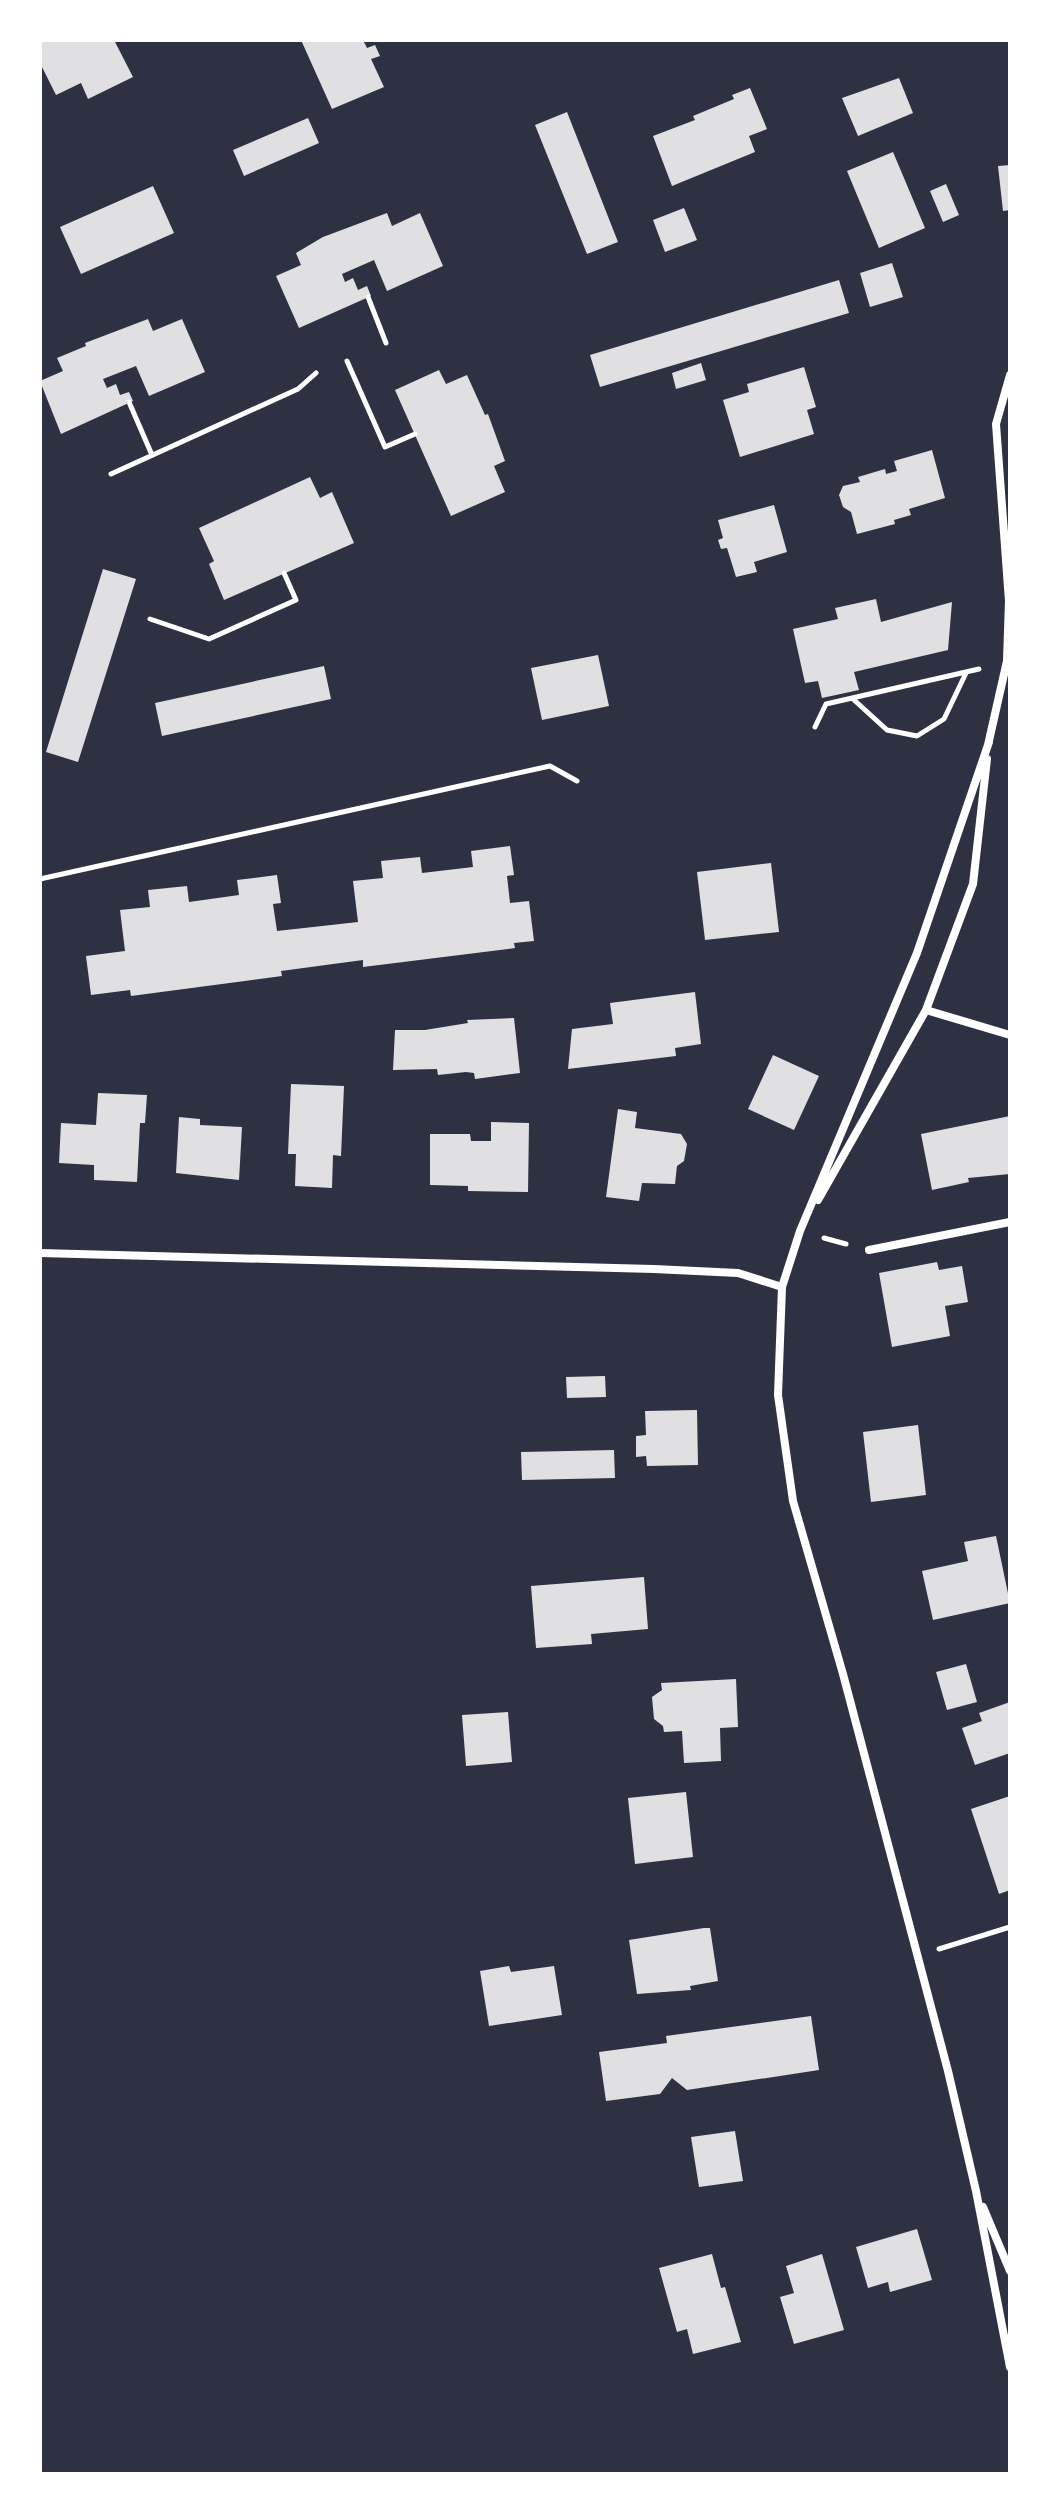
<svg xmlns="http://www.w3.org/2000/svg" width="1050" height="2514" font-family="Raleway,sans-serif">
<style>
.building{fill:#e0e0e3}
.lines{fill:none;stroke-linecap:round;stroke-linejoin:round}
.path{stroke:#fff;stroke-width:5}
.minor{stroke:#fff;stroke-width:8}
</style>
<rect width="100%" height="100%" fill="#2d3142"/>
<!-- building -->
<path class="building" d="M 40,40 L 114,40 L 133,77 L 88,99 L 81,83 L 56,95 L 40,63 Z
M 301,40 L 363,40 L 367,48 L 375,45 L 380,56 L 371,59 L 384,87 L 332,109 Z
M 899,78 L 913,113 L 858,136 L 842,98 Z
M 750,88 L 767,129 L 749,136 L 755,152 L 672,186 L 653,136 L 695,120 L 693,116 L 734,99 L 732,95 Z
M 567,112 L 618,242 L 587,254 L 535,125 Z
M 308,118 L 319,143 L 244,176 L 233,150 Z
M 893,152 L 925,228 L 879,248 L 847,171 Z
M 1010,165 L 1010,210 L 1003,211 L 998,166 Z
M 946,184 L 959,215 L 943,222 L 930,191 Z
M 153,186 L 174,233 L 81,274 L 60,227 Z
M 684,208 L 697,240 L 665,252 L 653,220 Z
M 387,213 L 392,226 L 420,213 L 443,266 L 387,291 L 374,260 L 342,274 L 345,282 L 353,278 L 358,290 L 367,286 L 371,296 L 299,328 L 276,276 L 301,265 L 296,253 L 323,237 Z
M 892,263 L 903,297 L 870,307 L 860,273 Z
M 839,280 L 849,313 L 600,387 L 590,355 Z
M 148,319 L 153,331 L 182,319 L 205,372 L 149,396 L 136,366 L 103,379 L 107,388 L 116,384 L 120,395 L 129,392 L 133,401 L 61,434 L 40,381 L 63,371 L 57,358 L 86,346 L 85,343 Z
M 701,363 L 706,380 L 676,389 L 672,373 Z
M 804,367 L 816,407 L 807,410 L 814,434 L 740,457 L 723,400 L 749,392 L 747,384 Z
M 439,370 L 446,384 L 467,375 L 485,415 L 488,414 L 505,461 L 494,466 L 505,492 L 451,516 L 395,390 Z
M 932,450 L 945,498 L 909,509 L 911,515 L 894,520 L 895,524 L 857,534 L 851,512 L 843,507 L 839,495 L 843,486 L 860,482 L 858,477 L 885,469 L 886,474 L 897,471 L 894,461 Z
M 310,477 L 320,498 L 332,492 L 354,543 L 224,600 L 209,564 L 214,561 L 199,528 Z
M 774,505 L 787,552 L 754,562 L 757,572 L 736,577 L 727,548 L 721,549 L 718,540 L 723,538 L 718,520 Z
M 103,569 L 136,579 L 78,762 L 46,752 Z
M 876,599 L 881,622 L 952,602 L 948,650 L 854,672 L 859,690 L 822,698 L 818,681 L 805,683 L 793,629 L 838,619 L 835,608 Z
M 598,655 L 609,706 L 542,720 L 531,668 Z
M 324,666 L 331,699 L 162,736 L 155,703 Z
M 510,846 L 514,875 L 507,876 L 510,903 L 529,901 L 534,941 L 514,943 L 515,948 L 363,967 L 363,960 L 281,971 L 282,976 L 131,996 L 130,990 L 91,995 L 86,956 L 125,951 L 120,910 L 150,907 L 148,890 L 187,886 L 189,902 L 239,895 L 237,880 L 277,875 L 281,903 L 273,904 L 277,931 L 358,922 L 353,881 L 383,878 L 381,861 L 420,857 L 422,873 L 473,867 L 471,851 Z
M 771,863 L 779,932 L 705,940 L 697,872 Z
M 695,992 L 701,1044 L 675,1048 L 676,1056 L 568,1069 L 572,1029 L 613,1024 L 610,1003 Z
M 514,1018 L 520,1073 L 475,1079 L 474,1073 L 466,1072 L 438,1075 L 437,1069 L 393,1070 L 395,1030 L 425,1030 L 468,1023 L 467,1020 Z
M 773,1055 L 819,1076 L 794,1130 L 748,1109 Z
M 291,1084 L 344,1086 L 341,1156 L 333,1155 L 332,1188 L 295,1186 L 296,1154 L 288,1154 Z
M 98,1093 L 147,1095 L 145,1123 L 140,1123 L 137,1182 L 94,1180 L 94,1165 L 59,1163 L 61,1123 L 96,1125 Z
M 618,1109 L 637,1112 L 635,1128 L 681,1134 L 687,1144 L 684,1161 L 677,1166 L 675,1184 L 642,1183 L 639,1201 L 606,1197 Z
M 1010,1116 L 1010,1174 L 968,1178 L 969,1182 L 932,1190 L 921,1134 Z
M 179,1117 L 200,1119 L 200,1125 L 242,1127 L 239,1180 L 176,1173 Z
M 491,1122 L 529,1123 L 528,1192 L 468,1191 L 468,1186 L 430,1185 L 430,1134 L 470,1134 L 471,1141 L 491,1141 Z
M 937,1262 L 939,1270 L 962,1266 L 968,1302 L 945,1306 L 950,1336 L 892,1347 L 879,1273 Z
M 605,1376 L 606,1397 L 567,1398 L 566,1377 Z
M 697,1410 L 698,1465 L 647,1466 L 646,1456 L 636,1457 L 636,1436 L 646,1435 L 645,1411 Z
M 918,1425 L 926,1495 L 871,1502 L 863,1432 Z
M 614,1450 L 615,1478 L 522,1480 L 521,1452 Z
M 996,1536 L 1010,1603 L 933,1620 L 922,1571 L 968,1561 L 964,1542 Z
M 644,1577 L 648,1629 L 591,1634 L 592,1644 L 536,1648 L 531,1586 Z
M 966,1664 L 977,1702 L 947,1710 L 936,1672 Z
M 736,1679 L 738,1727 L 720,1728 L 721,1761 L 684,1763 L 682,1731 L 664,1732 L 663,1726 L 654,1719 L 652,1697 L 662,1690 L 661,1683 Z
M 1010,1702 L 1010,1753 L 975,1765 L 962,1728 L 982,1721 L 979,1713 Z
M 508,1712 L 512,1762 L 466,1766 L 462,1715 Z
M 686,1792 L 693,1857 L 635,1864 L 628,1798 Z
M 1010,1796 L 1010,1890 L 999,1894 L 971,1809 Z
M 704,1928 L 710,1928 L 718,1981 L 690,1986 L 691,1990 L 637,1994 L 629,1940 Z
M 509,1966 L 511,1972 L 554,1966 L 562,2015 L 489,2026 L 480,1971 Z
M 811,2016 L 819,2070 L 687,2090 L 672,2078 L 660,2094 L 606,2101 L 599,2052 L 667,2043 L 666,2036 Z
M 735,2131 L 743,2181 L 699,2187 L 691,2137 Z
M 917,2229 L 932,2280 L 890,2292 L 888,2282 L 868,2288 L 856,2247 Z
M 712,2254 L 721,2288 L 725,2287 L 741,2342 L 693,2354 L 687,2329 L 677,2332 L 659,2268 Z
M 822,2254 L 844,2330 L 794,2344 L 780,2297 L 794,2293 L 786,2266 Z"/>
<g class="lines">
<!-- path -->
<path class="path" d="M 368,297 L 386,343
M 347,361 L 385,447 L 415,434
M 129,402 L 152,455
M 111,474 L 298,389 L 316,373
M 150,619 L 209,639 L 296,600 L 284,573
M 853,699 L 887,730 L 917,736 L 944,719 L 966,673
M 815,727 L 826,704 L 979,669
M 40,879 L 550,766 L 577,781
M 824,1238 L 846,1244
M 939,1949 L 1010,1927"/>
<!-- minor -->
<path class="minor" d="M 989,742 L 917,953 L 800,1231 L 782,1287 L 778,1395 L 793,1501 L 843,1674 L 948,2071 L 976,2191 L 1010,2367
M 988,745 L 1007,661 L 1009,601 L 996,424 L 1010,375
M 926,1010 L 1010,1035
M 818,1200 L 926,1010 L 973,884 L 987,759
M 869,1250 L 1010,1222
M 40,1253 L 654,1269 L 738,1273 L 782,1287
M 983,2207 L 1010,2271"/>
</g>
<!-- border -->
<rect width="1050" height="2514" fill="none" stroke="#ffffff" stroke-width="84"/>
</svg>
